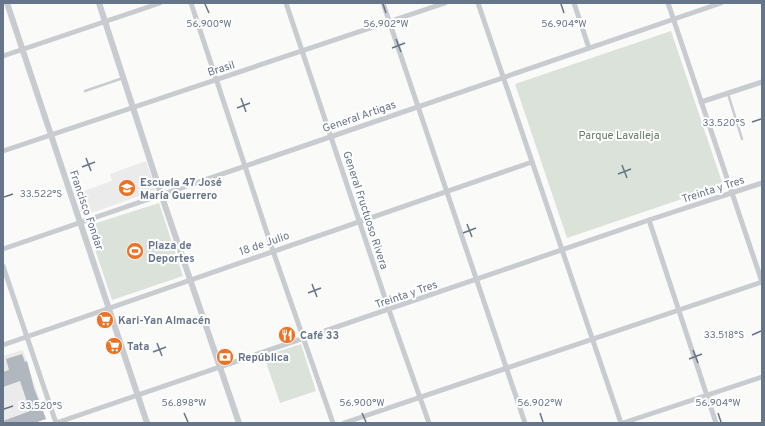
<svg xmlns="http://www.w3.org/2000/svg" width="765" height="426" font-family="Overpass,sans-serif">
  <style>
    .built { fill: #ebebeb }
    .green { fill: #dbe2d9 }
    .building { fill: #b0b7bf }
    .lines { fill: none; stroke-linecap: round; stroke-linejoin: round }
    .service { stroke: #c8cbcf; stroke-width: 2.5 }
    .minor { stroke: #c8cbcf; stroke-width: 5 }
    .tertiary { stroke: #c8cbcf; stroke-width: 6 }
    .ticks { fill: none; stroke: #67758a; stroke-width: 1.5 }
    .labels { text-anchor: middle; stroke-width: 4; stroke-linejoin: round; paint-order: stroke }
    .street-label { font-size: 11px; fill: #67758a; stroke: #fff }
    .park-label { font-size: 11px; fill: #647b63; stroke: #fff }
    .poi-label { font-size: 11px; font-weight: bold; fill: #67758a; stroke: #fff; text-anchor: start }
    .ticks-label { font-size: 10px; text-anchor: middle; fill: #67758a; stroke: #fff; stroke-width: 4; stroke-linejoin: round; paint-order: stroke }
  </style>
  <rect width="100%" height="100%" fill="#fafaf8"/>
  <!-- built -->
  <g class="built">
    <polygon points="146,161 156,190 83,216 75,194 112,181 110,174"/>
    <polygon points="23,350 46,419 34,423 3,423 3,356"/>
  </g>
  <!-- green -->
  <g class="green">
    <polygon points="671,31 723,185 567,238 515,84"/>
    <polygon points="159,203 183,276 112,300 87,226"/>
    <polygon points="301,344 316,391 280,403 264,356"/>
  </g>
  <!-- building -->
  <polygon class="building" points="22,354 25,362 27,361 34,388 46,419 34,423 3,423 3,421 30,411 20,381 3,387 3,372 9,370 6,359"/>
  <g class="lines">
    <!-- service -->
    <g class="service">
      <polyline points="85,91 123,78"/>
      <polyline points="728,94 742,139"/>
    </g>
    <!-- minor -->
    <g class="minor">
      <polyline points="191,3 273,251 333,423"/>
      <polyline points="286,3 389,310 429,423"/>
      <polyline points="383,3 525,423"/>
      <polyline points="478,3 621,423"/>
      <polyline points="574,3 589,48"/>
      <polyline points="668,3 762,282"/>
      <polyline points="3,56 160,3"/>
      <polyline points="701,102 762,82"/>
      <polyline points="3,151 445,3"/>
      <polyline points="649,220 716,423"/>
      <polyline points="3,249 721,3"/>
      <polyline points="3,266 56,423"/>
      <polyline points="3,345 532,162"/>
      <polyline points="56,423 649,220 762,183"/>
      <polyline points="344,423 762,282"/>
      <polyline points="623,423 762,377"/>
    </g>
    <!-- tertiary -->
    <g class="tertiary">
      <polyline points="7,3 147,423"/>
      <polyline points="99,3 161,194 239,423"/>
    </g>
  </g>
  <!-- ticks -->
  <path class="ticks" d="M205 4 209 13M383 4 386 13M561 4 564 13M396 39 401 52M392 48 405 43M241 98 246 112M237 108 250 103M752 122 761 119M86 158 91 171M622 165 627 178M82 167 95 162M618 174 631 169M4 197 13 194M467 224 472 237M463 233 476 228M312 284 317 297M308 293 321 288M752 335 761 331M157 343 162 356M693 350 698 363M153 352 166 347M689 359 702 354M4 409 13 406M184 413 188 422M362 413 366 422M540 413 543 422M718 413 721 422"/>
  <!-- icons -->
  <defs>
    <symbol id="school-disc" viewBox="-11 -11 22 22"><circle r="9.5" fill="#ec7326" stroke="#fff"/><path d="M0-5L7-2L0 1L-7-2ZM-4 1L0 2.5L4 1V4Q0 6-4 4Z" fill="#fff"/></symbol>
    <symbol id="stadium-disc" viewBox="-11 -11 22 22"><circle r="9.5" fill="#ec7326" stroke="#fff"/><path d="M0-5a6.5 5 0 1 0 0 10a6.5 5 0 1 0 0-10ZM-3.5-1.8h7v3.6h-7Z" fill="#fff"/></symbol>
    <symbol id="supermarket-disc" viewBox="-11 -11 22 22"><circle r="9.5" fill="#ec7326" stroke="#fff"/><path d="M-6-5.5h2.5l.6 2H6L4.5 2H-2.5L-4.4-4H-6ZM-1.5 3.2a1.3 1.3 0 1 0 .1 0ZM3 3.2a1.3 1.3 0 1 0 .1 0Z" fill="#fff"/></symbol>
    <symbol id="restaurant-disc" viewBox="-11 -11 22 22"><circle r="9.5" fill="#ec7326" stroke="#fff"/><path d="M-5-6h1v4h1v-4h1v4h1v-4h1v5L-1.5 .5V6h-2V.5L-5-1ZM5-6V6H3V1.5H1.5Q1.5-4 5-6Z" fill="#fff"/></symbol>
    <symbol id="bank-disc" viewBox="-11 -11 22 22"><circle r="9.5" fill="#ec7326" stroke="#fff"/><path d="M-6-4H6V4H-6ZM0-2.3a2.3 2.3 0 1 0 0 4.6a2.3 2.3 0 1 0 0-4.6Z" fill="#fff"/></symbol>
  </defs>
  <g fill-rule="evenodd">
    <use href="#school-disc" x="117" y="178" width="20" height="20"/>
    <use href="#stadium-disc" x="125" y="241" width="20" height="20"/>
    <use href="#supermarket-disc" x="95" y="310" width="20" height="20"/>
    <use href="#restaurant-disc" x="277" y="325" width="20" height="20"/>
    <use href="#supermarket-disc" x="104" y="336" width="20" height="20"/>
    <use href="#bank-disc" x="215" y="347" width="20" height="20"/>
  </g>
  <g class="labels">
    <!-- street labels -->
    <g class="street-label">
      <text transform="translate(221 68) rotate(-18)" y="4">Brasil</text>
      <text transform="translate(359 116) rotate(-19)" y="4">General Artigas</text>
      <text transform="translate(713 189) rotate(-18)" y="4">Treinta y Tres</text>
      <text transform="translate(87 210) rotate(71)" y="4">Francisco Fondar</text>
      <text transform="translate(366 210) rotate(72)" y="4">General Fructuoso Rivera</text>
      <text transform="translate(264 243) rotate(-19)" y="4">18 de Julio</text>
      <text transform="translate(406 294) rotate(-19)" y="4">Treinta y Tres</text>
    </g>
    <!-- park labels -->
    <g class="park-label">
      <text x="619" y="139">Parque Lavalleja</text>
    </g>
    <!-- poi labels -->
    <g class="poi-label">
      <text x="140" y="186">Escuela 47 José<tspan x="140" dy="13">María Guerrero</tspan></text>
      <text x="148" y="249">Plaza de<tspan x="148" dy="13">Deportes</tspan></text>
      <text x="118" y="324">Kari-Yan Almacén</text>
      <text x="300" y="339">Café 33</text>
      <text x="127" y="350">Tata</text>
      <text x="238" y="361">República</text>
    </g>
  </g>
  <g class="ticks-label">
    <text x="209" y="27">56.900°W</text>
    <text x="386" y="27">56.902°W</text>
    <text x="564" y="27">56.904°W</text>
    <text x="724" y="126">33.520°S</text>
    <text x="41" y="197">33.522°S</text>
    <text x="724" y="338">33.518°S</text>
    <text x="184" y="406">56.898°W</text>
    <text x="362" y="406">56.900°W</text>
    <text x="540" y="406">56.902°W</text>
    <text x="718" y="406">56.904°W</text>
    <text x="41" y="409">33.520°S</text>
  </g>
  <!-- border -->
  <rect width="765" height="426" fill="none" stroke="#67758a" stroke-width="8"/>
</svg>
